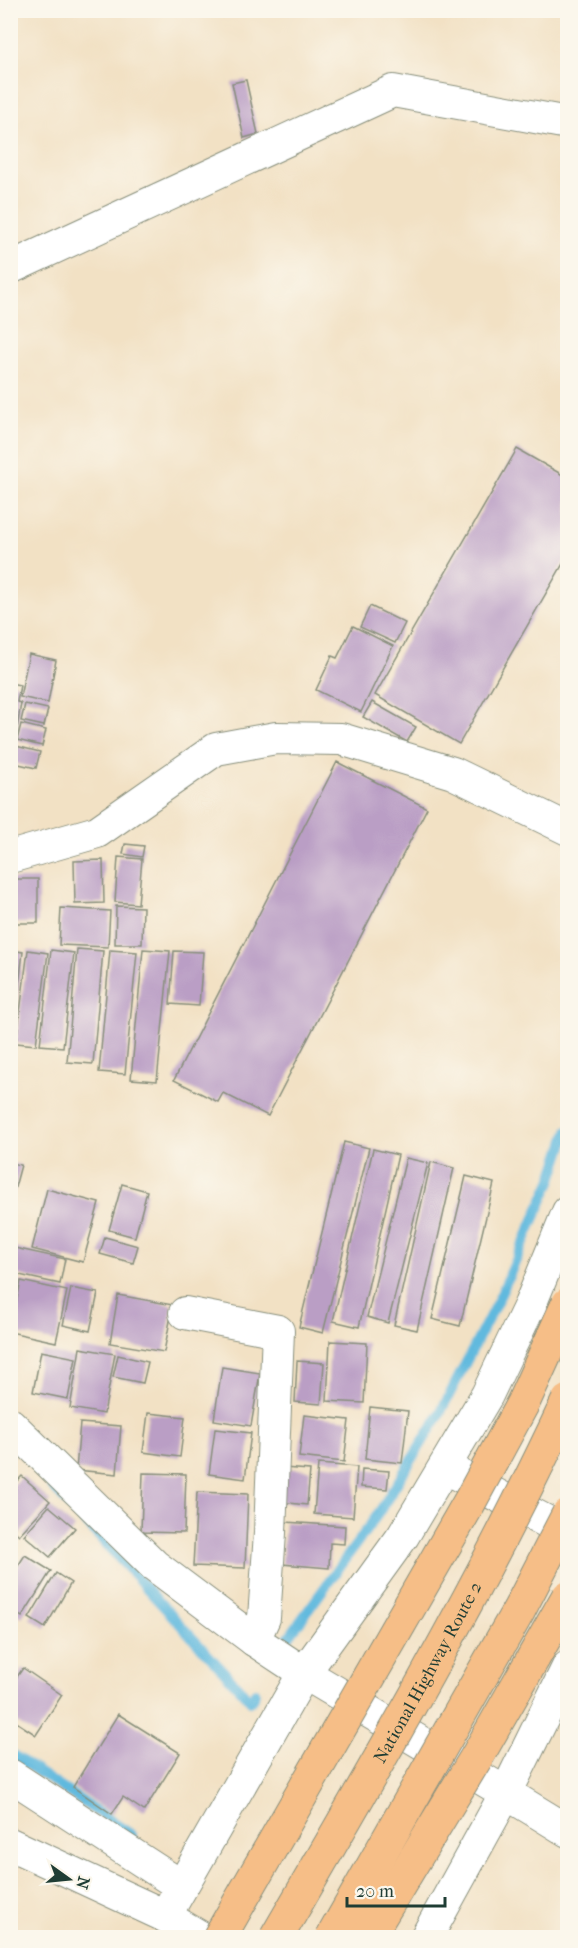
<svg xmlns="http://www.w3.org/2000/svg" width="578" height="1948" font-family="'IM FELL French Canon',serif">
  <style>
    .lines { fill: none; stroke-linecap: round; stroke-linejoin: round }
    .stream { stroke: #61b9de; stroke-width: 10 }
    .building { fill: #ba9ec5 }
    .minor-casing { stroke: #888f7c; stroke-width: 34 }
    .minor { stroke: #fff; stroke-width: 32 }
    .highway-bridge-casing { stroke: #888f7c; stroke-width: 35; stroke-linecap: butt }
    .highway-bridge { stroke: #f6be87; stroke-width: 33 }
    .labels { text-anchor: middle; stroke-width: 4.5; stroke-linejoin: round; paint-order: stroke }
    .street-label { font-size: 18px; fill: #1f3d34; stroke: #fbf7ec }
  </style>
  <rect width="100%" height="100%" fill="#fbf7ec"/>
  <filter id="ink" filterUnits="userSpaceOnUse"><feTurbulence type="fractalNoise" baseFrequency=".0167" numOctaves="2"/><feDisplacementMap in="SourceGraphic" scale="12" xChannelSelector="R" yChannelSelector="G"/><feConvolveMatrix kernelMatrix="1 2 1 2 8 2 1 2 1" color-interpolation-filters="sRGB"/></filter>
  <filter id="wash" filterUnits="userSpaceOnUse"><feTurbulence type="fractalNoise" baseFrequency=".008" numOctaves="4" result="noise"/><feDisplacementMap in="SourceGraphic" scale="24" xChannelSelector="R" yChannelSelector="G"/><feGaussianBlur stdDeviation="1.35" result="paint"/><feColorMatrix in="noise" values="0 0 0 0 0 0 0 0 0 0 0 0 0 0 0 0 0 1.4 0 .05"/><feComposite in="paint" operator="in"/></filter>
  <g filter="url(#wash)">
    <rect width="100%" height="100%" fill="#f2e1c4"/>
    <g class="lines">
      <!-- stream -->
      <g class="stream">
        <polyline points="52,1486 251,1701 255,1693"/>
        <polyline points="288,1638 378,1514 438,1417 501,1294 552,1179 568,1131"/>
        <polyline points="10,1753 132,1835"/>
      </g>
    </g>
    <g id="blocks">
      <!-- building -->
      <g class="building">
        <polygon points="246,80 258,134 244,138 232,83"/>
        <polygon points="517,449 568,478 568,555 459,744 375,695"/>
        <polygon points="370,606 405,623 395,643 360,627"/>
        <polygon points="353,626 393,646 361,712 316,690 332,656 337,658"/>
        <polygon points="29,654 56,660 48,703 20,697"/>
        <polygon points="10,683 20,685 17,702 21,703 15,741 10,740"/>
        <polygon points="372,702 416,727 407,742 363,717"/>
        <polygon points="25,704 48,709 44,726 21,721"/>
        <polygon points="21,724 46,730 42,746 17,740"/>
        <polygon points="12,745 40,752 36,768 10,762"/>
        <polygon points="337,762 427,808 268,1116 223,1093 218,1102 174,1080"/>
        <polygon points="125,844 144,846 142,857 123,854"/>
        <polygon points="118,857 142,859 138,904 115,902"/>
        <polygon points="103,860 104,903 75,904 74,861"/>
        <rect x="10" y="879" width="28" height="44"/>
        <polygon points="116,906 143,907 142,944 115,944"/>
        <polygon points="61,908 110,911 108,947 59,945"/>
        <polygon points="77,949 103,951 93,1064 67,1062"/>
        <polygon points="143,949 170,951 157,1081 131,1079"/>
        <polygon points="10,950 23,952 14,1025 10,1024"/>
        <polygon points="28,950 48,953 36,1045 16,1043"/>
        <polygon points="51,950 74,953 63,1047 40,1045"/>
        <polygon points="110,950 137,952 125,1074 99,1072"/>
        <polygon points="174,951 203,952 199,1006 170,1004"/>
        <polygon points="344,1142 369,1148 323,1333 299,1327"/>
        <polygon points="373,1149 398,1155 359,1327 333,1321"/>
        <polygon points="406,1158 428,1163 388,1323 367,1317"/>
        <polygon points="431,1162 454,1168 417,1330 394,1325"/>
        <polygon points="10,1163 21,1165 11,1202 10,1202"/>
        <polygon points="466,1176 494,1183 460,1326 432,1319"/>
        <polygon points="122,1184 147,1191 135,1237 109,1230"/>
        <polygon points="47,1189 99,1203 83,1262 32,1249"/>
        <polygon points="105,1237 138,1246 133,1263 100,1254"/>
        <polygon points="10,1247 65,1259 60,1284 10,1273"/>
        <polygon points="21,1281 67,1291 56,1342 10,1332"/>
        <polygon points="71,1288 98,1293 90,1331 63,1325"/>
        <polygon points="118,1295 173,1305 164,1352 110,1343"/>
        <polygon points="330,1341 367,1343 364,1403 327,1401"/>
        <polygon points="80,1348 115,1354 104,1414 70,1408"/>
        <polygon points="41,1351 76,1358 68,1399 33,1392"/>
        <polygon points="118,1355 148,1362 143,1383 113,1377"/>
        <polygon points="297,1361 324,1363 321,1404 295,1402"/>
        <polygon points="222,1367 260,1373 251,1426 214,1420"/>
        <polygon points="370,1407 408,1411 402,1463 365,1459"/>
        <polygon points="148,1413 185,1417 180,1457 143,1452"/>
        <polygon points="304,1415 349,1420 344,1462 299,1457"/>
        <polygon points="80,1423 121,1426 117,1474 76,1470"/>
        <polygon points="215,1429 251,1433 245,1479 209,1474"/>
        <polygon points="318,1464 357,1467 353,1517 314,1514"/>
        <polygon points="283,1468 310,1470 307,1505 280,1502"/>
        <polygon points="362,1469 389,1471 387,1489 361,1487"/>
        <polygon points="143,1473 186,1474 184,1533 141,1532"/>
        <polygon points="22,1476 50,1501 19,1535 10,1527 10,1488"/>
        <polygon points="197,1492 248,1494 245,1568 193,1566"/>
        <polygon points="49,1506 75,1528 50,1557 24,1535"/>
        <polygon points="285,1522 345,1526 344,1544 330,1543 329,1568 282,1564"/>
        <polygon points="25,1555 51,1571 22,1617 10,1609 10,1578"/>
        <polygon points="56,1573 71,1583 45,1628 29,1618"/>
        <polygon points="23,1668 62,1695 36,1735 10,1718 10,1687"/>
        <polygon points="118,1714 180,1753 144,1811 123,1797 112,1814 73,1787"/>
        <polygon points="566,1783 568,1783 568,1804 565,1804"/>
      </g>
    </g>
  </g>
  <g filter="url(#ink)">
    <use href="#blocks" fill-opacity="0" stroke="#888f7c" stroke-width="1.5"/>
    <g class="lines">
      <defs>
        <g id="minor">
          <polyline points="10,268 393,91 568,123"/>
          <polyline points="10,857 97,832 216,749 276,738 341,739 453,773 568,829"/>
          <polyline points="185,1313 278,1331 270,1533 264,1618 254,1640"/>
          <polyline points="10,1424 154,1565 254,1640 304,1673 506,1793 568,1831"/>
          <polyline points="457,1474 568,1533"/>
          <polyline points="10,1775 181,1886"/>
          <polyline points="10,1844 165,1916 202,1938"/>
          <polyline points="165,1916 304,1673 403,1536 487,1395 530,1305 568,1212"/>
          <polyline points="426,1938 506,1793 568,1667"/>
        </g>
      </defs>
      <!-- minor casing -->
      <use href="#minor" class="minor-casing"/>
      <!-- minor -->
      <use href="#minor" class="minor"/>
      <defs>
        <g id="highway-bridge">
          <polyline points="219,1938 469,1503 523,1403 568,1304"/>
          <path id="s1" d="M276 1938C379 1762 482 1585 568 1401"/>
          <polyline points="332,1938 519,1610 568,1515"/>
          <polyline points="367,1938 479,1753 568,1597"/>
        </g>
      </defs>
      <!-- highway-bridge casing -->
      <use href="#highway-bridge" class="highway-bridge-casing"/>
      <!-- highway-bridge -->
      <use href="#highway-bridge" class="highway-bridge"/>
    </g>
  </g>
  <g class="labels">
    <!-- street labels -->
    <g class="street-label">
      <text dy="6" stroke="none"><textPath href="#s1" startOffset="306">National Highway Route 2</textPath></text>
    </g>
  </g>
  <!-- margin -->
  <rect width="578" height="1948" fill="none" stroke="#fbf7ec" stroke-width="36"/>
  <!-- north arrow -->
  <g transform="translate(69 1879) rotate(105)" stroke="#fbf7ec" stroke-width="4.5" paint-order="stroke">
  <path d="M0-4.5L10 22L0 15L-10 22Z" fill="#1f3d34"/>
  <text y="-9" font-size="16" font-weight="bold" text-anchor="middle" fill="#1f3d34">N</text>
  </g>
  <!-- scale -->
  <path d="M347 1897v9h98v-9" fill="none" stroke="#1f3d34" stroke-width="3"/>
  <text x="356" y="1897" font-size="18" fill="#1f3d34" stroke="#fbf7ec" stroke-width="4.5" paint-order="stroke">20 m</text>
</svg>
